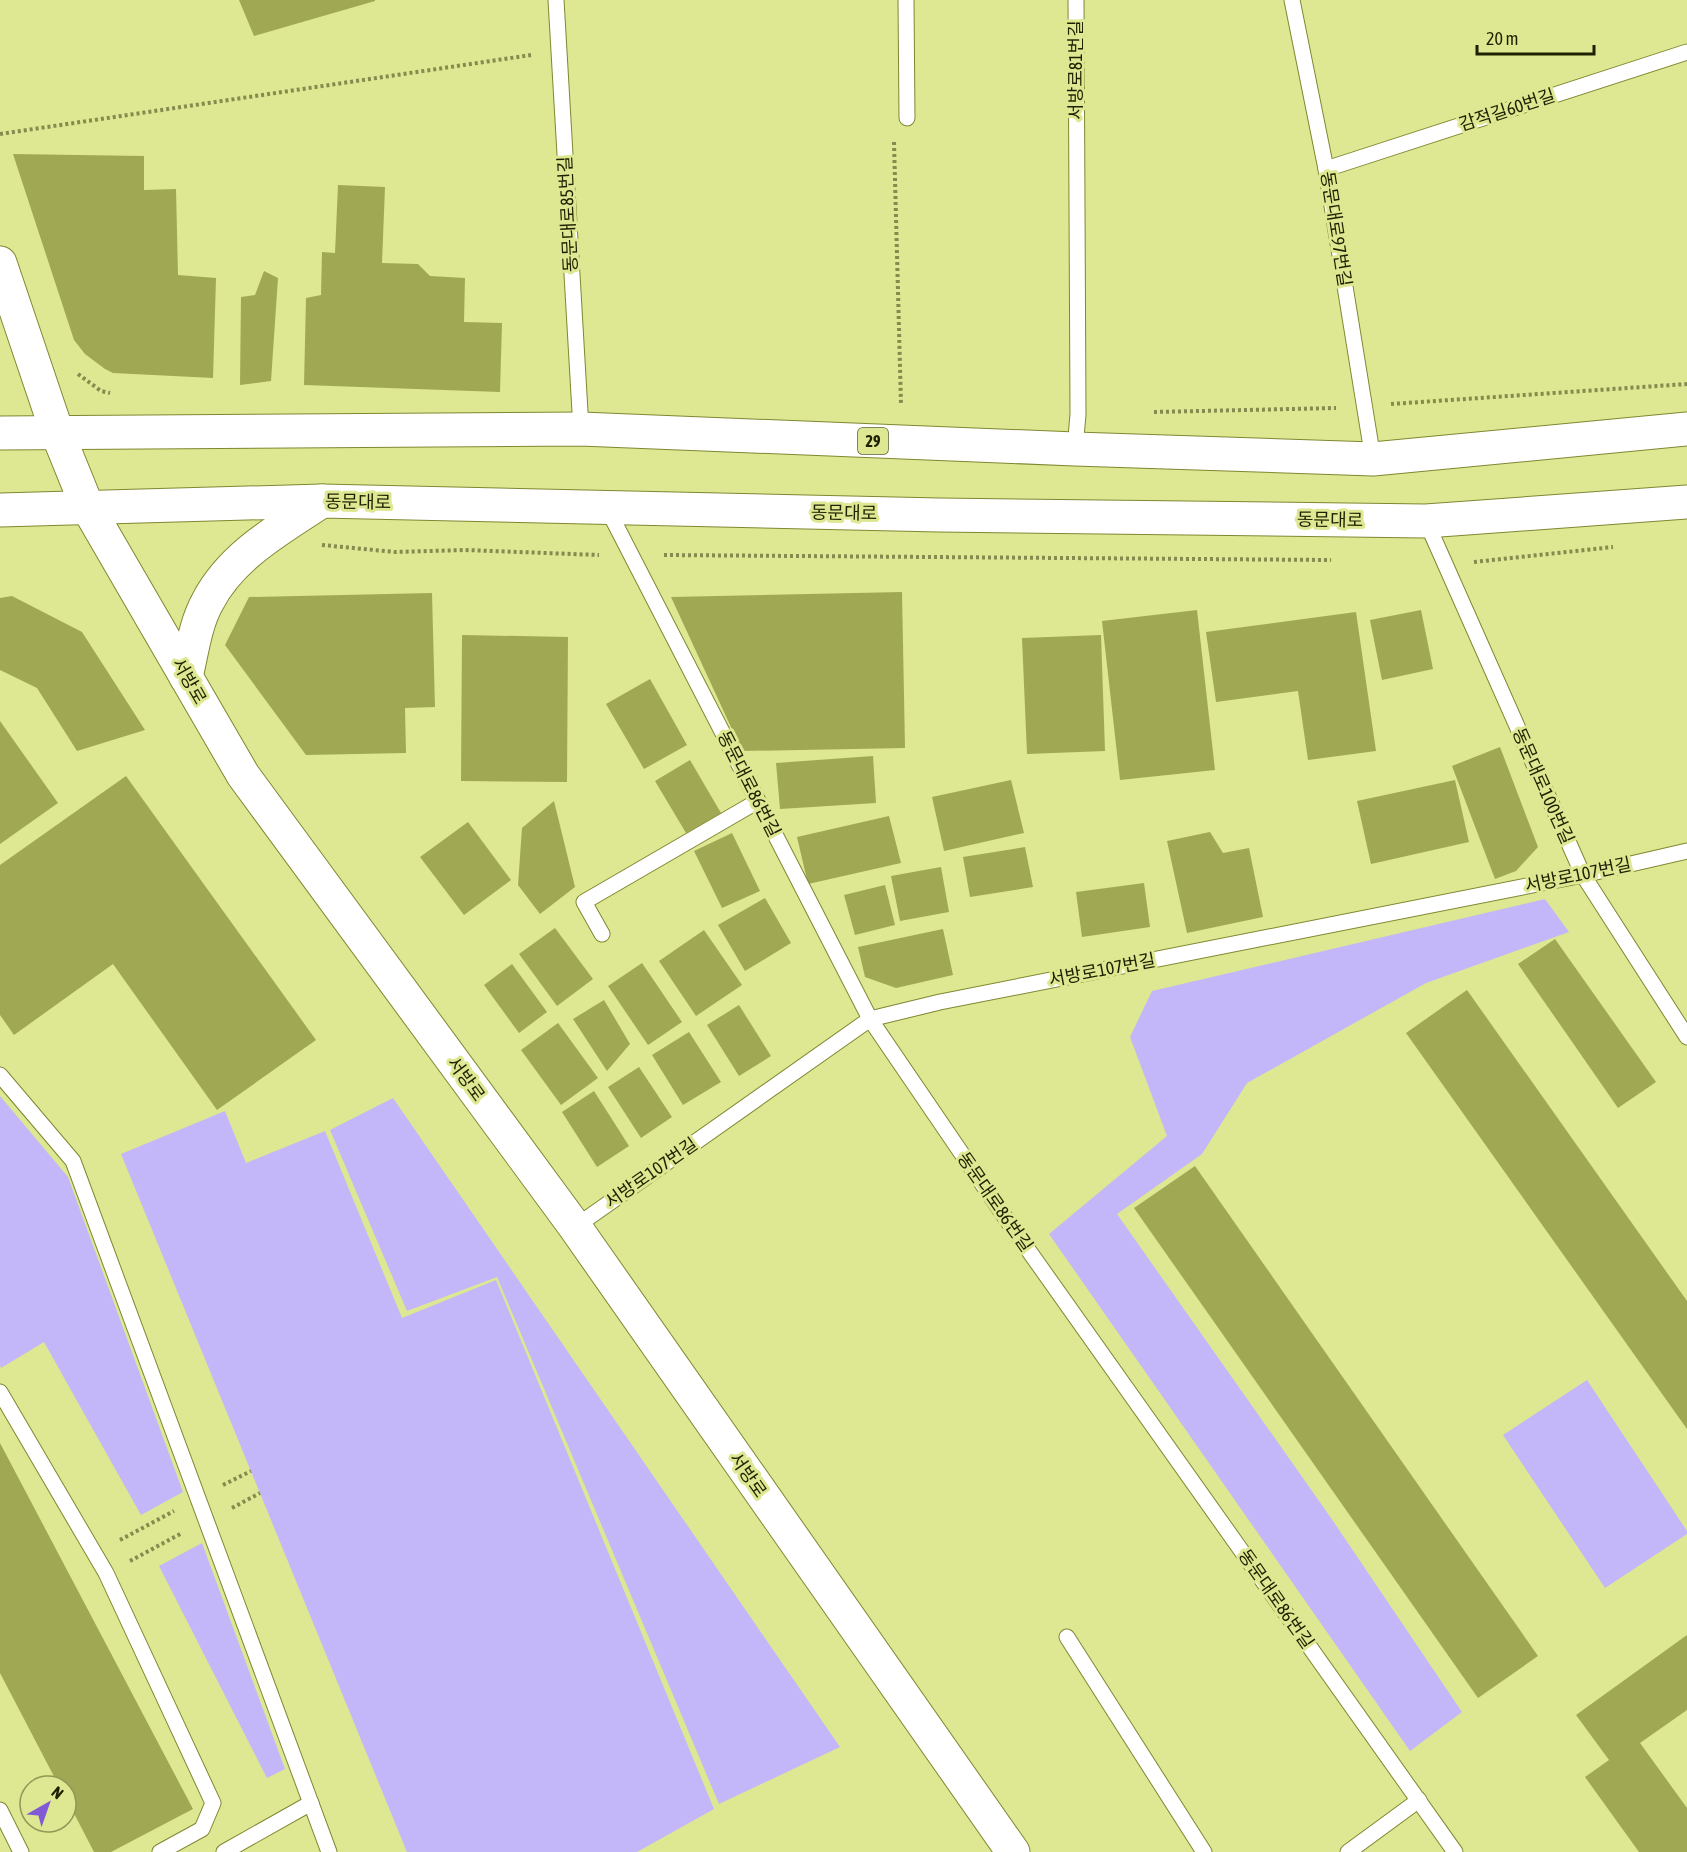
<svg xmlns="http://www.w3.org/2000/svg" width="1687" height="1852" font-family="'Asap Condensed','Noto Sans KR',sans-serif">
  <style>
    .green { fill: #c4b7f9 }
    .building { fill: #a0a854 }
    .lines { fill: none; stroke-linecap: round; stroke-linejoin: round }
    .lane-casing { stroke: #808731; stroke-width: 17 }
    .secondary-casing { stroke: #808731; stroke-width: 35 }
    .primary-casing { stroke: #808731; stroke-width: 35 }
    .path { stroke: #858b4e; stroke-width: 4; stroke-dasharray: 3 3; stroke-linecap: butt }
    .lane { stroke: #fff; stroke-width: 15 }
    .secondary { stroke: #fff; stroke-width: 33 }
    .primary { stroke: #fff; stroke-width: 33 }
    .labels { text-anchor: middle; stroke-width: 6; stroke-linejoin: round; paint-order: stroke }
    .shield { fill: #dee791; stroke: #585c2c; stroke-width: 1.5 }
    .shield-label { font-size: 16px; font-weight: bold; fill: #1e2000 }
    .street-label { font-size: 18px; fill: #1e2000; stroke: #dee791 }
  </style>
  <rect width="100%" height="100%" fill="#dee791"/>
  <!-- green -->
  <g class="green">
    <polygon points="1545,899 1569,932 1426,983 1247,1083 1202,1154 1117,1214 1331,1518 1462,1712 1410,1751 1049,1234 1167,1136 1130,1037 1152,991"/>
    <polygon points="0,1096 68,1177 183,1492 141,1515 44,1342 1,1368 0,1365"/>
    <polygon points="393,1098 840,1747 719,1804 497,1277 407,1311 330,1130"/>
    <polygon points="225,1111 246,1163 325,1131 402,1318 496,1280 714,1809 637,1852 407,1852 121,1154"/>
    <polygon points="1587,1380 1687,1531 1687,1534 1605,1588 1503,1435"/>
    <polygon points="202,1543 285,1769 267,1778 159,1566"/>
  </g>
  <!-- building -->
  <g class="building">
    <polygon points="239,0 375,0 375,1 254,36"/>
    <polygon points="13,154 144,156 144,190 176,189 178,275 216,278 213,378 113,373 105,369 85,354 74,340"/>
    <polygon points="338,185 385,187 382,263 418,264 430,276 465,278 464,322 502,323 500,392 304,385 306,298 321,295 322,252 335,253"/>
    <polygon points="264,271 278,278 271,381 240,385 241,297 255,295"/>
    <polygon points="902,592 905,748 742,751 671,597"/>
    <polygon points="432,593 435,707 405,708 406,753 306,755 225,645 249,597"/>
    <polygon points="12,596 82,632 145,730 77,751 37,688 0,670 0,598"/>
    <polygon points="1197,610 1215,770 1120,780 1102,621"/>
    <polygon points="1421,610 1433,669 1382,680 1370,620"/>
    <polygon points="1356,612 1376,751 1308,760 1298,691 1216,702 1206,632"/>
    <polygon points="462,635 568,637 567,782 461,781"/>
    <polygon points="1101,635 1105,751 1027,754 1022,638"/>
    <polygon points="650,679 687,745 644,769 606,704"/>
    <polygon points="0,721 58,803 0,844"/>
    <polygon points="1500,747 1538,847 1516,871 1495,879 1452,766"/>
    <polygon points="873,756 876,803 780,809 776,763"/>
    <polygon points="690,760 721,813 686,833 655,781"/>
    <polygon points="126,776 316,1040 217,1110 113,964 14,1035 0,1015 0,865"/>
    <polygon points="1011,780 1024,833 944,851 932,797"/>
    <polygon points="1455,780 1469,842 1371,864 1357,801"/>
    <polygon points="554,801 575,887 540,914 518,885 522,828"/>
    <polygon points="889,816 901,863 808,884 797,837"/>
    <polygon points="468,822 511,880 464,915 420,857"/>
    <polygon points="1210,832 1223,853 1249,848 1263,917 1187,933 1167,841"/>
    <polygon points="732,833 760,891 722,908 694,851"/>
    <polygon points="1025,847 1033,887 970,897 963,857"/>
    <polygon points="941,867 949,912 900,921 891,876"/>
    <polygon points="1144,883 1150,927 1082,937 1076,892"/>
    <polygon points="885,885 895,925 855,935 844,895"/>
    <polygon points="765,898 791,943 745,971 718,925"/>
    <polygon points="555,928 593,979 557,1006 519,954"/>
    <polygon points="943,929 953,975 896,988 865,977 858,947"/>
    <polygon points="704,930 742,985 696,1016 659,961"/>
    <polygon points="1555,939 1656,1082 1618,1108 1518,964"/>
    <polygon points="642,963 682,1022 648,1045 608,986"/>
    <polygon points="512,964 547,1012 519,1033 484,985"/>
    <polygon points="1467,990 1687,1301 1687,1429 1406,1033"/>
    <polygon points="604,1000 630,1044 607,1071 573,1019"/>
    <polygon points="739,1005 771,1056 739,1076 707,1025"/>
    <polygon points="558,1023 598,1078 561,1105 521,1050"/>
    <polygon points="689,1032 721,1082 683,1105 652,1055"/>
    <polygon points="639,1067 672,1117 641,1138 608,1087"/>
    <polygon points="594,1091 629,1146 597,1167 562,1112"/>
    <polygon points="1195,1166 1538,1656 1478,1698 1134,1208"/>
    <polygon points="0,1443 193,1809 111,1852 94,1852 66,1798 66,1786 59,1786 0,1673"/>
    <polygon points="1687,1635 1687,1710 1640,1743 1687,1808 1687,1852 1639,1852 1585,1777 1609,1760 1576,1715"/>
  </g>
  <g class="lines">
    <defs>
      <g id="lane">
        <polyline points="556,0 581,429"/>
        <polyline points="906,0 907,118"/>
        <polyline points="1292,0 1326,169 1373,459"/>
        <polyline points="1326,169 1687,52"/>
        <polyline points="1075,449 1078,414 1076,0"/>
        <polyline points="607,508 870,1019 1007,1220 1455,1852"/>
        <polyline points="1426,521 1583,875 1687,1037"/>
        <polyline points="602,934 584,902 758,801"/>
        <polyline points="0,1075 73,1161 329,1852"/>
        <polyline points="575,1227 870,1019 940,1002 1583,875 1687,851"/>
        <polyline points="0,1392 106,1573 213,1803 202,1829 160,1852"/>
        <polyline points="1067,1637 1204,1852"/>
        <polyline points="0,1810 21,1852"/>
        <polyline points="224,1852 311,1803"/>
        <polyline points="1348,1852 1419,1800"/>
      </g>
      <polyline id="secondary" points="0,263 57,432 87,506 243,775 575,1227 1013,1852"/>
      <g id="primary">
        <polyline points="0,433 581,429 1075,449 1373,459 1687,429"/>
        <polyline points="0,510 322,501 939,515 1426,521 1687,502"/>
        <path d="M186 677C192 652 195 624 208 601 232 555 280 529 322 501"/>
      </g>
    </defs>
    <!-- lane casing -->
    <use href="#lane" class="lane-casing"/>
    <!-- secondary casing -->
    <use href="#secondary" class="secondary-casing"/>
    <!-- primary casing -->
    <use href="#primary" class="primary-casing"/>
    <!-- path -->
    <g class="path">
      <polyline points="0,134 531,55"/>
      <polyline points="894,142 901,404"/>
      <polyline points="78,374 101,391 110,393"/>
      <polyline points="1391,404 1687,384"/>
      <polyline points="1154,412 1336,408"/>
      <polyline points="322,545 395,552 465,550 599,555"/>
      <polyline points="664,555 1331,560"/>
      <polyline points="1474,562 1613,547"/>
      <polyline points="223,1485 251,1471"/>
      <polyline points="232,1508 260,1493"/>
      <polyline points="120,1540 174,1511"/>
      <polyline points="130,1561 182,1533"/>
    </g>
    <!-- lane -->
    <use href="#lane" class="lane"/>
    <!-- secondary -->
    <use href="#secondary" class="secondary"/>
    <!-- primary -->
    <use href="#primary" class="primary"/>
  </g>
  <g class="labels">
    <!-- shield labels -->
    <rect class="shield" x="858" y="428" width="30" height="26" rx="4.5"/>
    <g class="shield-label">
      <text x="873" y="447">29</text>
    </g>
    <!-- street labels -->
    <g class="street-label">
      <text transform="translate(1076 70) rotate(-90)" y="6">서방로81번길</text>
      <text transform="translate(1507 110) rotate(-18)" y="6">감적길60번길</text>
      <text transform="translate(568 214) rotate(-93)" y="6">동문대로85번길</text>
      <text transform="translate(1336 229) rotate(81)" y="6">동문대로97번길</text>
      <text transform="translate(358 502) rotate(1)" y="6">동문대로</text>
      <text transform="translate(844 513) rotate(1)" y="6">동문대로</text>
      <text transform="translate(1330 520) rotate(1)" y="6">동문대로</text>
      <text transform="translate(189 681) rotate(60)" y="6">서방로</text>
      <text transform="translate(749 784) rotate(63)" y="6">동문대로86번길</text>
      <text transform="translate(1543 786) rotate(66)" y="6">동문대로100번길</text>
      <text transform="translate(1578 875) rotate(-12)" y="6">서방로107번길</text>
      <text transform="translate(1102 970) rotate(-11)" y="6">서방로107번길</text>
      <text transform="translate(466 1079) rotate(54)" y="6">서방로</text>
      <text transform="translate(651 1173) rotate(-35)" y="6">서방로107번길</text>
      <text transform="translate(995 1202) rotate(55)" y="6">동문대로86번길</text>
      <text transform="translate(748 1475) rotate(55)" y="6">서방로</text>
      <text transform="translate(1276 1599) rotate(55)" y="6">동문대로86번길</text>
    </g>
  </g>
  <!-- north arrow -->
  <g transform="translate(48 1804) rotate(40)"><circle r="28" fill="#dee791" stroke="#919757" stroke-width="1.5"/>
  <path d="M0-4.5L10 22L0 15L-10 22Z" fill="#805bd5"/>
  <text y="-9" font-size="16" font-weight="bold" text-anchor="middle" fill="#1e2000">N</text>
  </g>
  <!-- scale -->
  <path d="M1477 45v9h117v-9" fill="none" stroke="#1e2000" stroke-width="3"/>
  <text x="1486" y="45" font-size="18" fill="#1e2000" stroke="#dee791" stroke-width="4.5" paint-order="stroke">20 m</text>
</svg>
